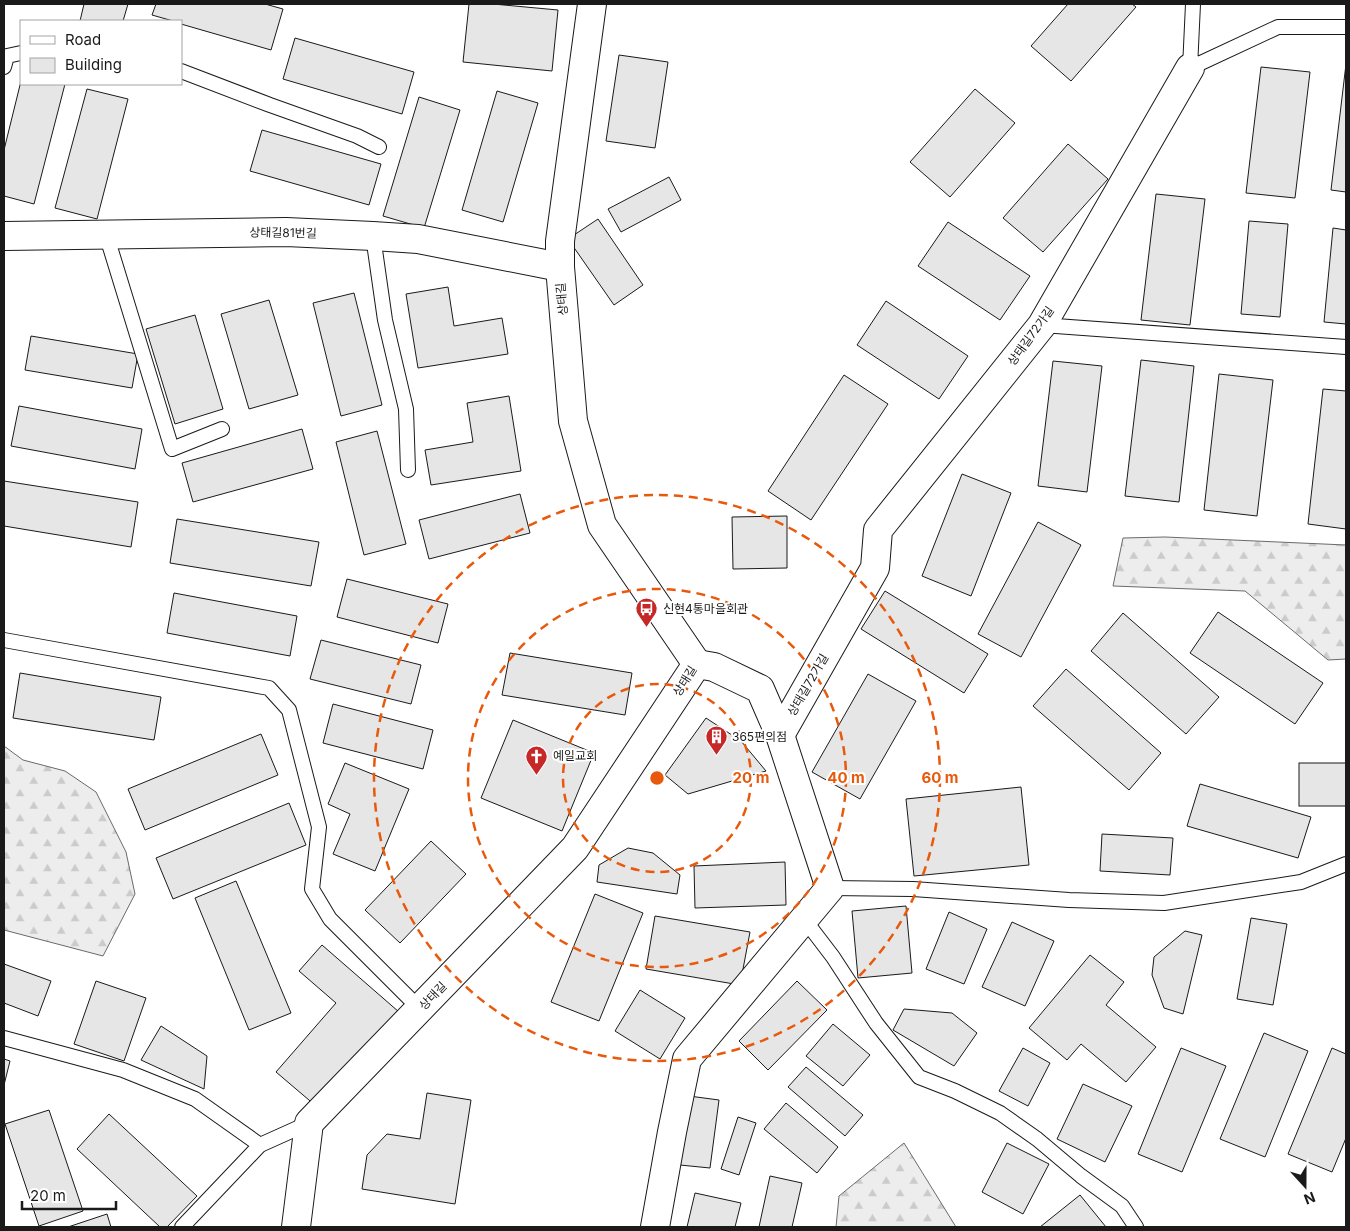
<svg xmlns="http://www.w3.org/2000/svg" width="1350" height="1231" font-family="Inter,'Noto Sans KR',sans-serif">
  <style>
    .forest { fill: url(#forest-firs); stroke: #6a6a6a }
    .building { fill: #e6e6e6; stroke: #1a1a1a }
    .lines { fill: none; stroke-linecap: round; stroke-linejoin: round }
    .lane-casing { stroke: #1a1a1a; stroke-width: 16 }
    .street-casing { stroke: #1a1a1a; stroke-width: 30 }
    .lane { stroke: #fff; stroke-width: 14 }
    .street { stroke: #fff; stroke-width: 28 }
    .ring { fill: none; stroke: #e8590c; stroke-width: 2.5; stroke-dasharray: 9 6 }
    .labels { text-anchor: middle; stroke-width: 4; stroke-linejoin: round; paint-order: stroke }
    .street-label { font-size: 12px; fill: #1a1a1a; stroke: #fff }
    .poi-label { font-size: 12px; fill: #1a1a1a; stroke: #fff; text-anchor: start }
    .centre { fill: #e8590c; stroke: #fff; stroke-width: 2.5 }
    .ring-label { font-size: 15px; text-anchor: middle; font-weight: bold; fill: #e8590c; stroke: #fff; stroke-width: 4; stroke-linejoin: round; paint-order: stroke }
  </style>
  <defs>
    <pattern id="forest-firs" width="22" height="20" patternUnits="userSpaceOnUse" patternTransform="scale(1.25)"><rect width="22" height="20" fill="#ededed"/><path d="M5 1l3.5 6h-7zM16 11l3.5 6h-7z" fill="#cbcbcb"/></pattern>
  </defs>
  <rect width="100%" height="100%" fill="#fff"/>
  <!-- forest -->
  <g class="forest">
    <polygon points="1165,537 1346,545 1346,659 1328,660 1245,591 1113,586 1123,538"/>
    <polygon points="4,746 23,760 65,771 96,792 126,852 135,894 103,956 4,930"/>
    <polygon points="904,1143 956,1227 836,1227 839,1196"/>
  </g>
  <!-- building -->
  <g class="building">
    <polygon points="84,4 128,4 123,21 80,21"/>
    <polygon points="156,4 265,4 283,9 271,50 181,24 181,21 173,21 152,15"/>
    <polygon points="469,4 493,4 558,10 552,71 463,62"/>
    <polygon points="1068,4 1132,4 1136,7 1071,81 1031,46"/>
    <polygon points="295,38 414,72 402,114 283,79"/>
    <polygon points="619,55 668,62 655,148 606,141"/>
    <polygon points="1346,64 1346,192 1331,190"/>
    <polygon points="1261,67 1310,72 1295,198 1246,193"/>
    <polygon points="21,81 21,84 65,84 34,204 4,196 4,150"/>
    <polygon points="87,89 128,99 97,219 55,208"/>
    <polygon points="975,89 1015,123 950,197 910,162"/>
    <polygon points="497,91 538,103 503,222 462,210"/>
    <polygon points="419,97 460,110 424,228 383,216"/>
    <polygon points="262,130 381,164 369,205 250,171"/>
    <polygon points="1068,144 1108,179 1043,252 1003,218"/>
    <polygon points="669,177 681,200 621,232 608,209"/>
    <polygon points="1156,194 1205,199 1190,325 1141,320"/>
    <polygon points="598,219 643,285 614,305 568,239"/>
    <polygon points="1249,221 1288,224 1280,317 1241,314"/>
    <polygon points="948,222 1030,276 1000,320 918,266"/>
    <polygon points="1333,228 1346,230 1346,324 1324,322"/>
    <polygon points="448,287 454,326 502,318 508,354 418,368 406,294"/>
    <polygon points="354,293 382,405 341,416 313,303"/>
    <polygon points="269,300 298,395 249,409 221,314"/>
    <polygon points="886,301 968,356 939,399 857,345"/>
    <polygon points="195,315 223,409 175,424 146,329"/>
    <polygon points="31,336 138,354 132,388 25,370"/>
    <polygon points="1141,360 1194,366 1179,502 1125,496"/>
    <polygon points="1053,361 1102,366 1087,492 1038,486"/>
    <polygon points="1219,374 1273,380 1257,516 1204,510"/>
    <polygon points="844,375 888,404 811,520 768,491"/>
    <polygon points="1323,389 1346,391 1346,529 1308,524"/>
    <polygon points="509,396 521,471 431,485 425,450 473,442 467,403"/>
    <polygon points="19,406 142,429 135,469 11,446"/>
    <polygon points="302,429 313,469 193,502 182,463"/>
    <polygon points="377,431 406,544 364,555 336,442"/>
    <polygon points="962,474 1011,493 971,596 922,576"/>
    <polygon points="4,481 138,502 131,547 4,526"/>
    <polygon points="520,494 530,533 429,559 419,520"/>
    <polygon points="787,516 787,568 733,569 732,517"/>
    <polygon points="177,519 319,542 311,586 170,563"/>
    <polygon points="1038,522 1081,545 1021,657 978,634"/>
    <polygon points="347,579 448,604 438,643 337,617"/>
    <polygon points="885,591 988,654 964,693 861,629"/>
    <polygon points="174,593 297,616 290,656 167,633"/>
    <polygon points="1218,612 1323,683 1295,724 1190,653"/>
    <polygon points="1123,613 1219,697 1186,734 1091,651"/>
    <polygon points="321,640 421,665 411,704 310,679"/>
    <polygon points="510,653 632,673 625,715 502,695"/>
    <polygon points="1066,669 1161,753 1129,790 1033,706"/>
    <polygon points="20,673 161,697 154,740 13,718"/>
    <polygon points="868,674 916,701 860,799 812,772"/>
    <polygon points="333,704 433,730 423,769 323,743"/>
    <polygon points="706,718 741,741 766,771 688,794 665,775"/>
    <polygon points="513,720 594,753 562,831 481,798"/>
    <polygon points="261,734 278,775 145,830 128,789"/>
    <polygon points="345,763 409,789 375,871 333,854 350,814 328,804"/>
    <rect x="1299" y="763" width="47" height="43"/>
    <polygon points="1200,784 1311,817 1298,858 1187,826"/>
    <polygon points="1021,787 1029,865 914,876 906,799"/>
    <polygon points="289,803 306,845 173,899 156,858"/>
    <polygon points="1102,834 1173,838 1170,875 1100,871"/>
    <polygon points="431,841 466,874 400,943 365,910"/>
    <polygon points="628,848 653,853 680,875 677,894 597,882 599,865"/>
    <polygon points="785,862 786,905 695,908 694,866"/>
    <polygon points="236,881 291,1013 249,1030 195,898"/>
    <polygon points="595,894 643,913 599,1021 551,1002"/>
    <polygon points="906,906 912,973 858,978 852,911"/>
    <polygon points="949,912 987,929 964,984 926,969"/>
    <polygon points="655,916 750,932 740,985 646,969"/>
    <polygon points="1251,918 1287,924 1273,1005 1237,999"/>
    <polygon points="1012,922 1054,941 1025,1006 982,987"/>
    <polygon points="1185,931 1202,935 1183,1014 1164,1008 1152,975 1154,957"/>
    <polygon points="322,945 399,1012 316,1106 276,1072 336,1003 299,971"/>
    <polygon points="1090,955 1124,982 1106,1005 1156,1047 1126,1082 1081,1044 1067,1060 1029,1028"/>
    <polygon points="4,964 51,981 38,1016 4,1003"/>
    <polygon points="96,981 146,998 124,1061 74,1044"/>
    <polygon points="797,981 827,1010 768,1070 739,1041"/>
    <polygon points="640,990 685,1018 660,1059 615,1031"/>
    <polygon points="904,1009 952,1013 977,1033 954,1066 893,1030"/>
    <polygon points="833,1024 870,1055 843,1086 806,1056"/>
    <polygon points="161,1026 207,1056 204,1089 141,1060"/>
    <polygon points="1264,1033 1308,1051 1265,1157 1220,1139"/>
    <polygon points="1023,1048 1050,1063 1028,1106 999,1091"/>
    <polygon points="1181,1048 1226,1066 1182,1172 1138,1154"/>
    <polygon points="1332,1048 1346,1054 1346,1138 1332,1172 1288,1154"/>
    <polygon points="4,1059 10,1061 4,1085"/>
    <polygon points="806,1067 863,1115 845,1136 788,1087"/>
    <polygon points="1083,1084 1132,1106 1105,1162 1057,1139"/>
    <polygon points="427,1093 471,1100 455,1204 362,1189 367,1155 387,1134 420,1139"/>
    <polygon points="689,1096 719,1100 710,1168 680,1165"/>
    <polygon points="786,1103 838,1147 817,1173 764,1129"/>
    <polygon points="49,1110 83,1211 39,1226 5,1124"/>
    <polygon points="109,1114 197,1196 167,1227 160,1227 77,1149"/>
    <polygon points="738,1117 756,1123 739,1175 721,1169"/>
    <polygon points="1007,1143 1049,1164 1023,1214 982,1192"/>
    <polygon points="770,1176 802,1183 792,1227 759,1227"/>
    <polygon points="695,1193 741,1203 735,1227 687,1227"/>
    <polygon points="1080,1195 1106,1227 1040,1227"/>
    <polygon points="107,1214 111,1227 68,1227"/>
  </g>
  <g class="lines">
    <defs>
      <g id="lane">
        <polyline points="1193,4 1190,68 1278,27 1346,27"/>
        <polyline points="4,67 7,56 21,53"/>
        <polyline points="181,71 270,105 357,136 379,147"/>
        <polyline points="106,234 172,449 222,429"/>
        <polyline points="373,236 385,320 406,409 408,470"/>
        <polyline points="1042,325 1346,347"/>
        <polyline points="4,640 269,688 289,710 319,827 312,889 330,919 420,1009"/>
        <polyline points="830,888 913,889 1069,900 1164,903 1301,882 1346,864"/>
        <polyline points="804,919 833,957 876,1023 919,1077 955,1091 1000,1113 1037,1139 1081,1176 1122,1206 1136,1227"/>
        <polyline points="4,1038 123,1070 195,1099 260,1145"/>
        <polyline points="182,1227 260,1145 309,1123"/>
      </g>
      <g id="street">
        <polyline points="4,236 286,232 373,236 418,239 560,267"/>
        <polyline points="780,735 875,568 878,530 1042,325 1190,68"/>
        <polyline points="296,1227 309,1123 575,848 697,664 602,525 573,421 560,267 560,241 592,4"/>
        <polyline points="655,1227 672,1132 687,1059 830,888 780,735 760,689 714,667 697,664"/>
      </g>
    </defs>
    <!-- lane casing -->
    <use href="#lane" class="lane-casing"/>
    <!-- street casing -->
    <use href="#street" class="street-casing"/>
    <!-- lane -->
    <use href="#lane" class="lane"/>
    <!-- street -->
    <use href="#street" class="street"/>
  </g>
  <!-- distance rings -->
  <g class="ring">
    <circle cx="657" cy="778" r="94"/>
    <circle cx="657" cy="778" r="189"/>
    <circle cx="657" cy="778" r="283"/>
  </g>
  <!-- icons -->
  <defs>
    <symbol id="bus-pin" viewBox="-11 -11 22 30"><path d="M0 17L-7.5 6A9.5 9.5 0 1 1 7.5 6Z" fill="#c62828" stroke="#fff"/><path d="M-5-6H5V4H4V6H2V4H-2V6H-4V4H-5ZM-3.5-4V0h7V-4ZM-3.5 1.2v1.5H-2V1.2ZM2 1.2v1.5H3.5V1.2Z" fill="#fff"/></symbol>
    <symbol id="building-pin" viewBox="-11 -11 22 30"><path d="M0 17L-7.5 6A9.5 9.5 0 1 1 7.5 6Z" fill="#c62828" stroke="#fff"/><path d="M-4-6H4V6H1V3H-1V6H-4ZM-2.5-4.3h1.7v1.8h-1.7ZM.8-4.3h1.7v1.8H.8ZM-2.5-1h1.7V.8h-1.7ZM.8-1h1.7V.8H.8Z" fill="#fff"/></symbol>
    <symbol id="church-pin" viewBox="-11 -11 22 30"><path d="M0 17L-7.5 6A9.5 9.5 0 1 1 7.5 6Z" fill="#c62828" stroke="#fff"/><path d="M-1.2-6h2.4v3.5h3.3v2.4h-3.3V6h-2.4V-.1h-3.3v-2.4h3.3Z" fill="#fff"/></symbol>
  </defs>
  <g fill-rule="evenodd">
    <use href="#bus-pin" x="634" y="596" width="25" height="34"/>
    <use href="#building-pin" x="704" y="724" width="25" height="34"/>
    <use href="#church-pin" x="524" y="744" width="25" height="34"/>
  </g>
  <g class="labels">
    <!-- street labels -->
    <g class="street-label">
      <text transform="translate(283 233) rotate(1)" y="4">상태길81번길</text>
      <text transform="translate(562 299) rotate(-95)" y="4">상태길</text>
      <text transform="translate(1031 336) rotate(-54)" y="4">상태길72가길</text>
      <text transform="translate(685 681) rotate(-58)" y="4">상태길</text>
      <text transform="translate(808 685) rotate(-60)" y="4">상태길72가길</text>
      <text transform="translate(433 996) rotate(-46)" y="4">상태길</text>
    </g>
    <!-- poi labels -->
    <g class="poi-label">
      <text x="663" y="613">신현4통마을회관</text>
      <text x="732" y="741">365편의점</text>
      <text x="553" y="760">예일교회</text>
    </g>
  </g>
  <circle cx="657" cy="778" r="8" class="centre"/>
  <g class="ring-label">
    <text x="751" y="783">20 m</text>
    <text x="846" y="783">40 m</text>
    <text x="940" y="783">60 m</text>
  </g>
  <!-- border -->
  <rect width="1350" height="1231" fill="none" stroke="#1a1a1a" stroke-width="10"/>
  <!-- legend -->
  <rect x="20" y="20" width="162" height="65" fill="#ffffff" stroke="#a3a3a3"/>
  <rect x="30" y="36" width="25" height="8" fill="#ffffff" stroke="#a3a3a3"/>
  <text x="65" y="45" font-size="15" fill="#1a1a1a">Road</text>
  <rect x="30" y="58" width="25" height="15" fill="#e6e6e6" stroke="#a3a3a3"/>
  <text x="65" y="70" font-size="15" fill="#1a1a1a">Building</text>
  <!-- north arrow -->
  <g transform="translate(1305 1186) rotate(159)" stroke="#ffffff" stroke-width="4" paint-order="stroke">
  <path d="M0-4L9 19L0 12L-9 19Z" fill="#1a1a1a"/>
  <text y="-8" font-size="14" font-weight="bold" text-anchor="middle" fill="#1a1a1a">N</text>
  </g>
  <!-- scale -->
  <path d="M22 1201v8h94v-8" fill="none" stroke="#1a1a1a" stroke-width="2.5"/>
  <text x="30" y="1201" font-size="15" fill="#1a1a1a" stroke="#ffffff" stroke-width="4" paint-order="stroke">20 m</text>
</svg>
